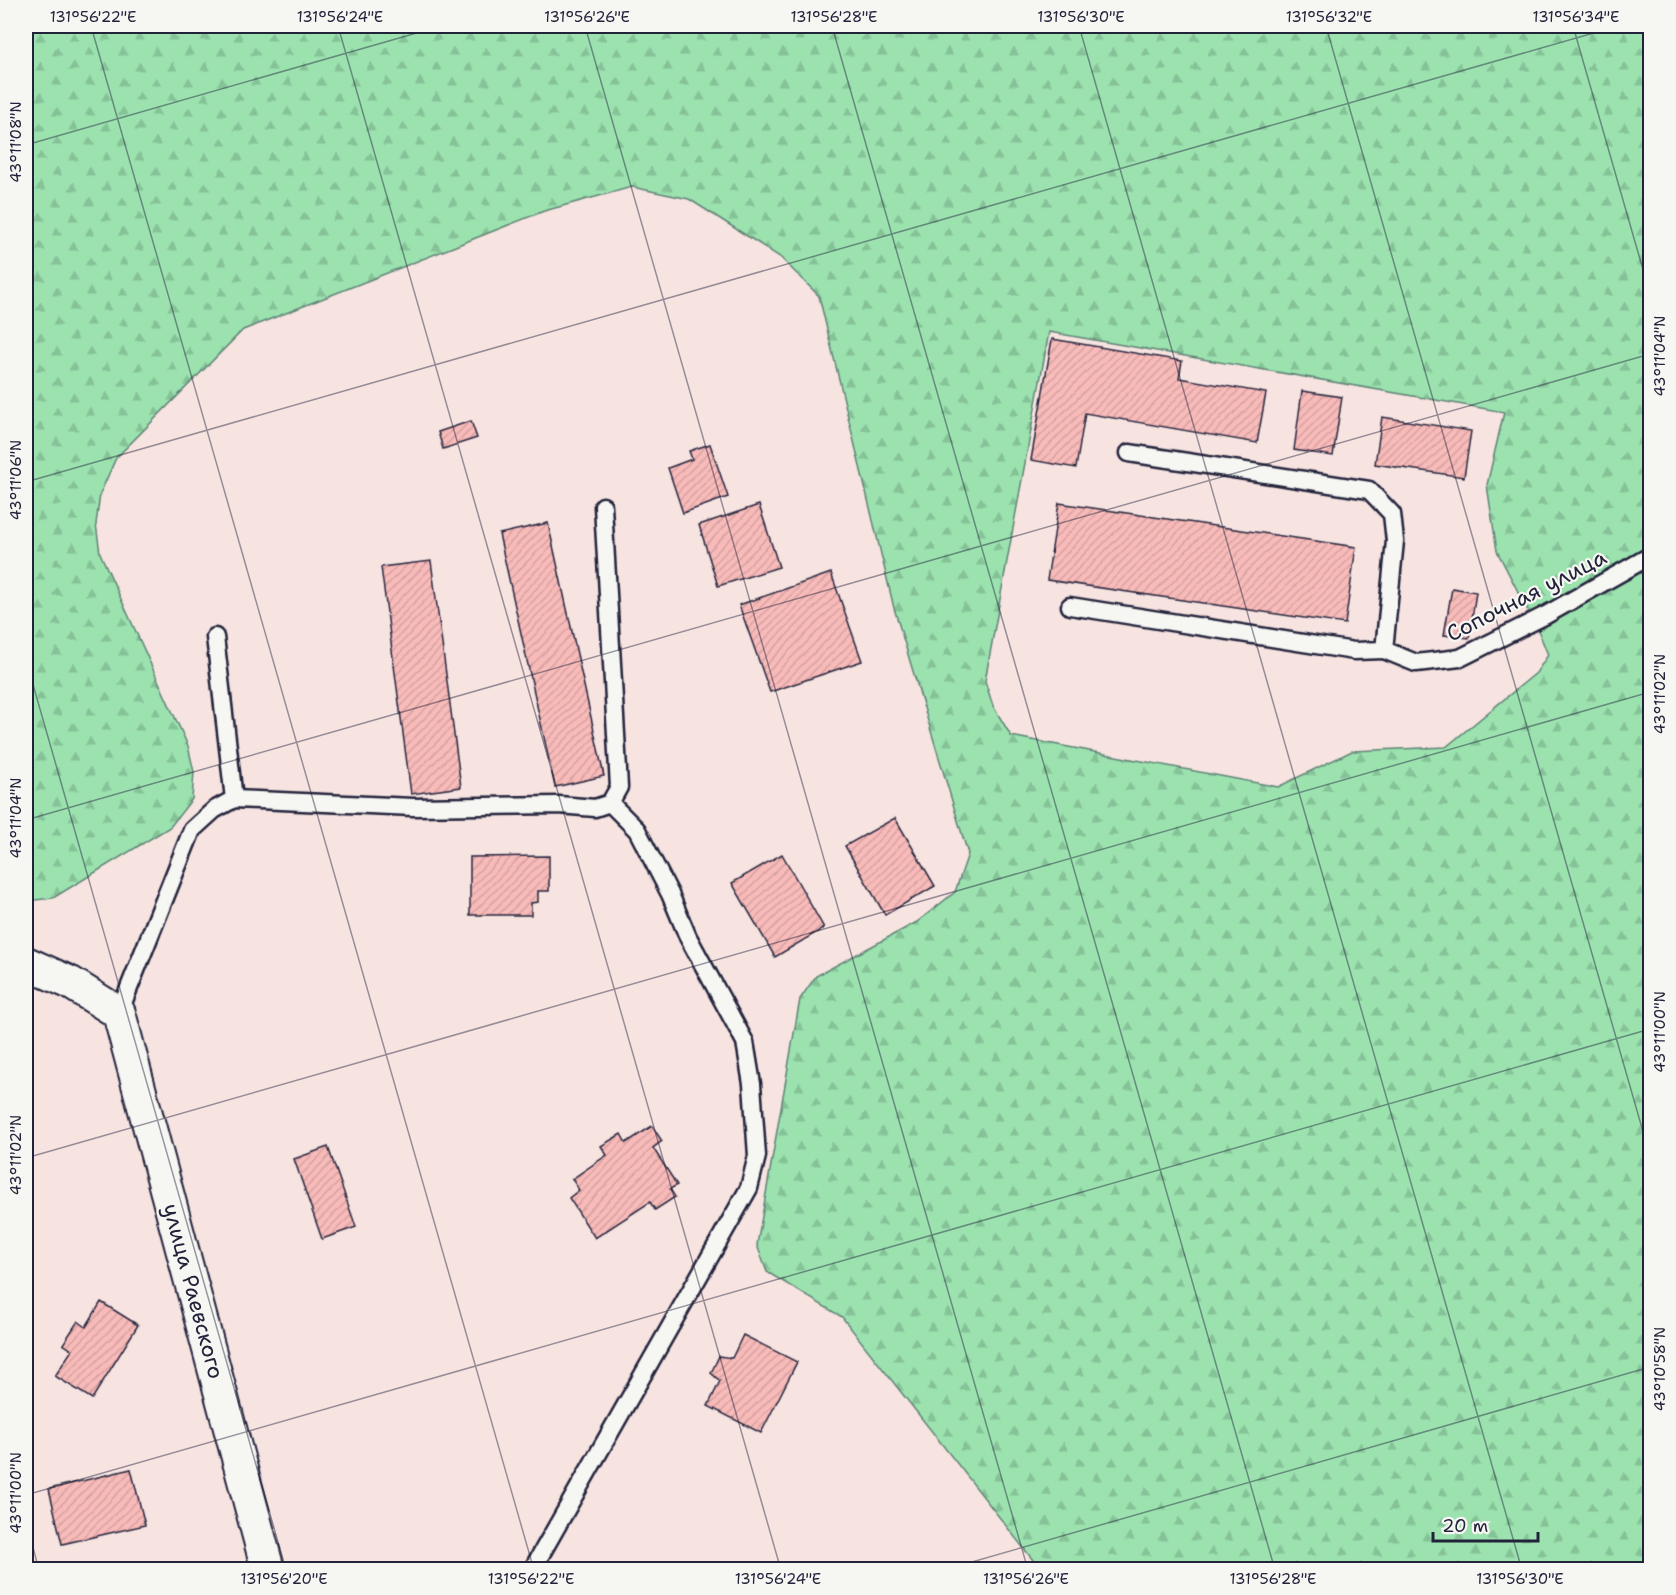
<svg xmlns="http://www.w3.org/2000/svg" width="1676" height="1595" font-family="'Shantell Sans',sans-serif">
  <style>
    .forest { fill: url(#forest-firs); stroke: #5e8275; stroke-width: 1.5; fill-rule: evenodd }
    .building { fill: url(#building-hatch); stroke: #22223b; stroke-width: 1.5 }
    .lines { fill: none; stroke-linecap: round; stroke-linejoin: round }
    .service-casing { stroke: #22223b; stroke-width: 21 }
    .minor-casing { stroke: #22223b; stroke-width: 36 }
    .service { stroke: #f6f6f2; stroke-width: 16 }
    .minor { stroke: #f6f6f2; stroke-width: 32 }
    .ticks { fill: none; stroke: #22223b; stroke-width: 1.5; stroke-opacity: 0.45 }
    .labels { text-anchor: middle; stroke-width: 4.5; stroke-linejoin: round; paint-order: stroke }
    .street-label { font-size: 22px; fill: #22223b; stroke: #f6f6f2 }
    .neatline { fill: none; stroke: #22223b; stroke-width: 2 }
    .ticks-label { font-size: 15px; text-anchor: middle; fill: #22223b }
  </style>
  <defs>
    <pattern id="forest-firs" width="22" height="20" patternUnits="userSpaceOnUse" patternTransform="scale(1.5)"><rect width="22" height="20" fill="#9be2af"/><path d="M5 1l3.5 6h-7zM16 11l3.5 6h-7z" fill="#85c297"/></pattern>
    <pattern id="building-hatch" width="6" height="6" patternUnits="userSpaceOnUse" patternTransform="scale(1.5)"><rect width="6" height="6" fill="#f8bbb9"/><path d="M-1 1l2-2M0 6l6-6M5 7l2-2" fill="none" stroke="#d4a0a0"/></pattern>
  </defs>
  <rect width="100%" height="100%" fill="#f7e4e1"/>
  <filter id="ink" filterUnits="userSpaceOnUse"><feTurbulence type="fractalNoise" baseFrequency=".0167" numOctaves="2"/><feDisplacementMap in="SourceGraphic" scale="12" xChannelSelector="R" yChannelSelector="G"/><feConvolveMatrix kernelMatrix="1 2 1 2 8 2 1 2 1" color-interpolation-filters="sRGB"/></filter>
  <g filter="url(#ink)">
    <!-- forest -->
    <path class="forest" d="M26 26H1650V1569H1040L842 1317 767 1272 757 1245 800 999 816 976 917 922 955 892 968 854 894 608 819 296 780 257 689 199 632 187 544 211 243 330 116 458 100 494 96 524 100 553 188 746 194 772 192 799 170 827 53 898 26 901ZM1049 332 1504 412 1487 485 1497 551 1538 630 1548 655 1536 673 1446 747 1352 751 1278 787 1011 736 993 706 985 681Z"/>
    <!-- building -->
    <g class="building">
      <polygon points="1052,339 1182,361 1179,378 1266,393 1257,443 1085,413 1076,468 1031,460"/>
      <polygon points="1302,391 1342,397 1333,456 1294,450"/>
      <polygon points="1382,417 1471,431 1464,477 1375,464"/>
      <polygon points="471,421 477,438 443,449 438,432"/>
      <polygon points="710,444 728,497 683,513 668,468 692,459 689,451"/>
      <polygon points="1059,503 1356,547 1345,624 1047,580"/>
      <polygon points="759,505 779,567 718,586 699,525"/>
      <polygon points="548,523 604,776 555,787 499,534"/>
      <polygon points="431,561 461,787 411,794 381,567"/>
      <polygon points="831,573 862,661 770,692 739,605"/>
      <polygon points="1452,588 1476,592 1469,638 1444,635"/>
      <polygon points="895,818 935,886 885,915 845,846"/>
      <polygon points="782,854 824,928 775,957 732,883"/>
      <polygon points="549,856 549,891 538,891 538,902 531,903 531,915 470,915 470,857"/>
      <polygon points="652,1126 662,1141 653,1148 677,1185 670,1189 675,1197 655,1210 650,1202 595,1238 569,1198 579,1190 572,1179 607,1155 601,1146 621,1134 626,1143"/>
      <polygon points="328,1147 356,1227 322,1239 294,1159"/>
      <polygon points="101,1302 138,1325 92,1399 55,1376 72,1350 63,1344 78,1321 86,1327"/>
      <polygon points="743,1335 797,1362 761,1433 708,1406 720,1381 711,1373 719,1356 732,1358"/>
      <polygon points="131,1469 145,1525 62,1544 49,1489"/>
    </g>
    <g class="lines">
      <defs>
        <g id="service">
          <polyline points="1070,606 1354,651 1384,650 1395,541 1392,514 1369,490 1129,453"/>
          <polyline points="215,637 234,799"/>
          <polyline points="1384,650 1416,663 1460,658 1546,615 1650,556"/>
          <polyline points="119,1013 192,830 214,810 234,799 413,807 559,805 595,808 610,803 619,787 603,506"/>
          <polyline points="532,1570 749,1188 757,1156 752,1084 745,1042 688,937 670,894 637,830 610,803"/>
        </g>
        <polyline id="minor" points="26,963 71,983 119,1013 268,1570"/>
      </defs>
      <!-- service casing -->
      <use href="#service" class="service-casing"/>
      <!-- minor casing -->
      <use href="#minor" class="minor-casing"/>
      <!-- service -->
      <use href="#service" class="service"/>
      <!-- minor -->
      <use href="#minor" class="minor"/>
    </g>
  </g>
  <!-- ticks -->
  <path class="ticks" d="M91 26 534 1570M338 26 781 1570M585 26 1028 1570M832 26 1275 1570M1079 26 1522 1570M1326 26 1650 1156M1573 26 1650 294M26 145 441 26M26 482 1618 26M26 660 286 1570M26 820 1650 354M26 1158 1650 692M26 1495 1650 1029M26 1521 39 1570M944 1570 1650 1367"/>
  <g class="labels">
    <!-- street labels -->
    <g class="street-label">
      <text transform="translate(1526 595) rotate(-27)" y="8">Сопочная улица</text>
      <text transform="translate(194 1291) rotate(75)" y="8">улица Раевского</text>
    </g>
  </g>
  <!-- margin -->
  <rect width="1676" height="1595" fill="none" stroke="#f6f6f2" stroke-width="66"/>
  <!-- scale -->
  <path d="M1433 1532v9h105v-9" fill="none" stroke="#22223b" stroke-width="3"/>
  <text x="1442" y="1532" font-size="18" fill="#22223b" stroke="#f6f6f2" stroke-width="4.5" paint-order="stroke">20 m</text>
  <rect x="33" y="33" width="1610" height="1529" class="neatline"/>
  <g class="ticks-label">
    <text x="93" y="22">131°56'22"E</text>
    <text x="340" y="22">131°56'24"E</text>
    <text x="587" y="22">131°56'26"E</text>
    <text x="834" y="22">131°56'28"E</text>
    <text x="1081" y="22">131°56'30"E</text>
    <text x="1329" y="22">131°56'32"E</text>
    <text x="1576" y="22">131°56'34"E</text>
    <text transform="translate(16 142) rotate(-90)" y="5">43°11'08"N</text>
    <text transform="translate(1660 356) rotate(-90)" y="5">43°11'04"N</text>
    <text transform="translate(16 480) rotate(-90)" y="5">43°11'06"N</text>
    <text transform="translate(1660 694) rotate(-90)" y="5">43°11'02"N</text>
    <text transform="translate(16 818) rotate(-90)" y="5">43°11'04"N</text>
    <text transform="translate(1660 1032) rotate(-90)" y="5">43°11'00"N</text>
    <text transform="translate(16 1155) rotate(-90)" y="5">43°11'02"N</text>
    <text transform="translate(1660 1369) rotate(-90)" y="5">43°10'58"N</text>
    <text transform="translate(16 1493) rotate(-90)" y="5">43°11'00"N</text>
    <text x="284" y="1584">131°56'20"E</text>
    <text x="531" y="1584">131°56'22"E</text>
    <text x="778" y="1584">131°56'24"E</text>
    <text x="1026" y="1584">131°56'26"E</text>
    <text x="1273" y="1584">131°56'28"E</text>
    <text x="1520" y="1584">131°56'30"E</text>
  </g>
</svg>
